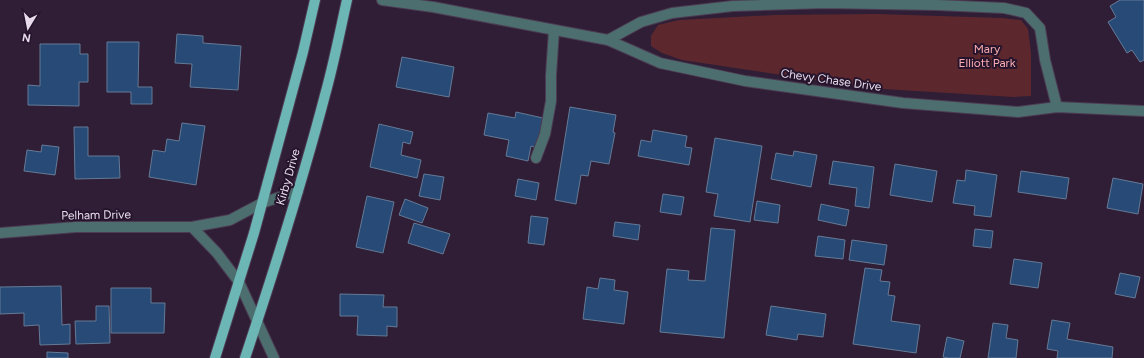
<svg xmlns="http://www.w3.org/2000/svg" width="1144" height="358" font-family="Figtree,sans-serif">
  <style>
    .green { fill: #5d282d }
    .building { fill: #274a76; stroke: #657a96 }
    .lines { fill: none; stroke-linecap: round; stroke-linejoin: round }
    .minor-casing { stroke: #4c3c53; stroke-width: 12 }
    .major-casing { stroke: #4c3c53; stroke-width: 12 }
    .minor { stroke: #4c6e6e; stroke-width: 10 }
    .major { stroke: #6db6b6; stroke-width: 10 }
    .labels { text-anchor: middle; stroke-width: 4; stroke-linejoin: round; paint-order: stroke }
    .park-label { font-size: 12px; fill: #faacb0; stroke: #25142c }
    .street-label { font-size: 12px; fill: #e7dbec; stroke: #25142c }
  </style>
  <rect width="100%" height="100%" fill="#2f1e36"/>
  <!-- green -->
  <polygon class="green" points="876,14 1002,18 1021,20 1028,29 1031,53 1031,96 1013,97 868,88 682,60 662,53 651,46 651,36 658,25 679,20 774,15"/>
  <!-- building -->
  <g class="building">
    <polygon points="1120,0 1144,0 1144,60 1140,62 1132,50 1127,53 1108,22 1116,17 1110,6"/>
    <polygon points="177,34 203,36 203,43 241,46 238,90 190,87 192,64 175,63"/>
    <polygon points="107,42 139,42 138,87 152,87 152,104 131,104 131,92 107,92"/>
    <polygon points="40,44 80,44 80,54 88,54 88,82 79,82 79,106 28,105 28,85 40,86"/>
    <polygon points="402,57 454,67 449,97 396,87"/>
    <polygon points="570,107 616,115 613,132 615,133 609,164 591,161 588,176 581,175 576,204 555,200"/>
    <polygon points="516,112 543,118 537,148 531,146 528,161 506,156 509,140 484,135 488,113 515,118"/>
    <polygon points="182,123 205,126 196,185 149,177 153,150 165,152 167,139 179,141"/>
    <polygon points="379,124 413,132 410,144 403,142 401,155 421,160 417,178 370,167"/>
    <polygon points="74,127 88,127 88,156 119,156 120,178 75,179"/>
    <polygon points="653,130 687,136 685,147 692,148 689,165 638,156 641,140 651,142"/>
    <polygon points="715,138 762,146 750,222 714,216 718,194 706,192"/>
    <polygon points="42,145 59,147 55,175 24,171 27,150 41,152"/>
    <polygon points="794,151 817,155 811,187 771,179 776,153 793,156"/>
    <polygon points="833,161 874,167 869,208 855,206 857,188 829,184"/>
    <polygon points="895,164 937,171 932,202 890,195"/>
    <polygon points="966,170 997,175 991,217 974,215 975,206 953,203 957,180 965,181"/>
    <polygon points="1021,171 1069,178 1066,199 1018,192"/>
    <polygon points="424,174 444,177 440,200 419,196"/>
    <polygon points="1113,178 1143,184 1138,214 1107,208"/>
    <polygon points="518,179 539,183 536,200 515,196"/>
    <polygon points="663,194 684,197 681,215 660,212"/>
    <polygon points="367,196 394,202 383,253 356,247"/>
    <polygon points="405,199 428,208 422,223 399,215"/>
    <polygon points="757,201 780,205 778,223 754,220"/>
    <polygon points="821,204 849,210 846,226 818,220"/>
    <polygon points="531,216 548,218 544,245 528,243"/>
    <polygon points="615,222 640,225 638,240 613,236"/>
    <polygon points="414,223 450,234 443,254 408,243"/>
    <polygon points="711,228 735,230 724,338 660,332 667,269 689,271 688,280 705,281"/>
    <polygon points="975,229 993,231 991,248 973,246"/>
    <polygon points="818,236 845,240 843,259 815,256"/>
    <polygon points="852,240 887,245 884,265 849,260"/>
    <polygon points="1014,259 1042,263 1038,288 1010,284"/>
    <polygon points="865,268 882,270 880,281 890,282 888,295 895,296 891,321 920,325 916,353 853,344"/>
    <polygon points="1120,273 1140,277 1135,298 1115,294"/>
    <polygon points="600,278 615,280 614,290 628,292 624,324 583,319 587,287 598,289"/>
    <polygon points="61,286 62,325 70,324 70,344 40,345 39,325 24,326 24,313 0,314 0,287"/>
    <polygon points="111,288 151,288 151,303 165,303 164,333 111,333"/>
    <polygon points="340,294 384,295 383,307 397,307 397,327 387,326 387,336 357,335 358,316 340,316"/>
    <polygon points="96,306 109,306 110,343 76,344 75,321 96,321"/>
    <polygon points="771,306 826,314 823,337 798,334 797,340 766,335"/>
    <polygon points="1052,320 1070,323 1067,339 1113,347 1112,358 1057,358 1058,351 1047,349"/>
    <polygon points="993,323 1008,325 1006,338 1018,340 1016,358 988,358"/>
    <polygon points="947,337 964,341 960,358 949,358 943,357"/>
    <polygon points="47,352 68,353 68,358 47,358"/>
  </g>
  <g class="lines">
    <defs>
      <g id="minor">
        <polyline points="382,0 433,7 608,40 660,63 745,81 903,103 1018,112 1057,107 1144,111"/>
        <polyline points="608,40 641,22 672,13 733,6 825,3 937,5 1004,8 1026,13 1040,28 1045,60 1057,107"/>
        <polyline points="536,158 545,134 551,101 551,75 554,30"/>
        <polyline points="192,227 217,253 239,282 274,358"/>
        <polyline points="0,233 76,227 192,227 230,220 262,203 298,191"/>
      </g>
      <g id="major">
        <polyline points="215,358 254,233 303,52 315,0"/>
        <path d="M245 358C274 271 302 183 325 95 334 63 340 31 347 0"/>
      </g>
    </defs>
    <!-- minor casing -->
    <use href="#minor" class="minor-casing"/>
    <!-- major casing -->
    <use href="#major" class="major-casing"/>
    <!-- minor -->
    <use href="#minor" class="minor"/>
    <!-- major -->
    <use href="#major" class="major"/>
  </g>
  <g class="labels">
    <!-- park labels -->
    <g class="park-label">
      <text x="987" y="53">Mary<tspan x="987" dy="14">Elliott Park</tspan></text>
    </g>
    <!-- street labels -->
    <g class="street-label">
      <text transform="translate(831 80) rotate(8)" y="4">Chevy Chase Drive</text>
      <text transform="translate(288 177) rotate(-74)" y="4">Kirby Drive</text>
      <text transform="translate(96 215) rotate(-1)" y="4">Pelham Drive</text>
    </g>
  </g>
  <!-- north arrow -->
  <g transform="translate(28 28) rotate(190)" stroke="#25142c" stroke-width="3" paint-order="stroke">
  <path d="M0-3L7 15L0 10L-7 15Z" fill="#e7dbec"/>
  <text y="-6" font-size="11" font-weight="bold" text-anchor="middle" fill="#e7dbec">N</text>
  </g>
</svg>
